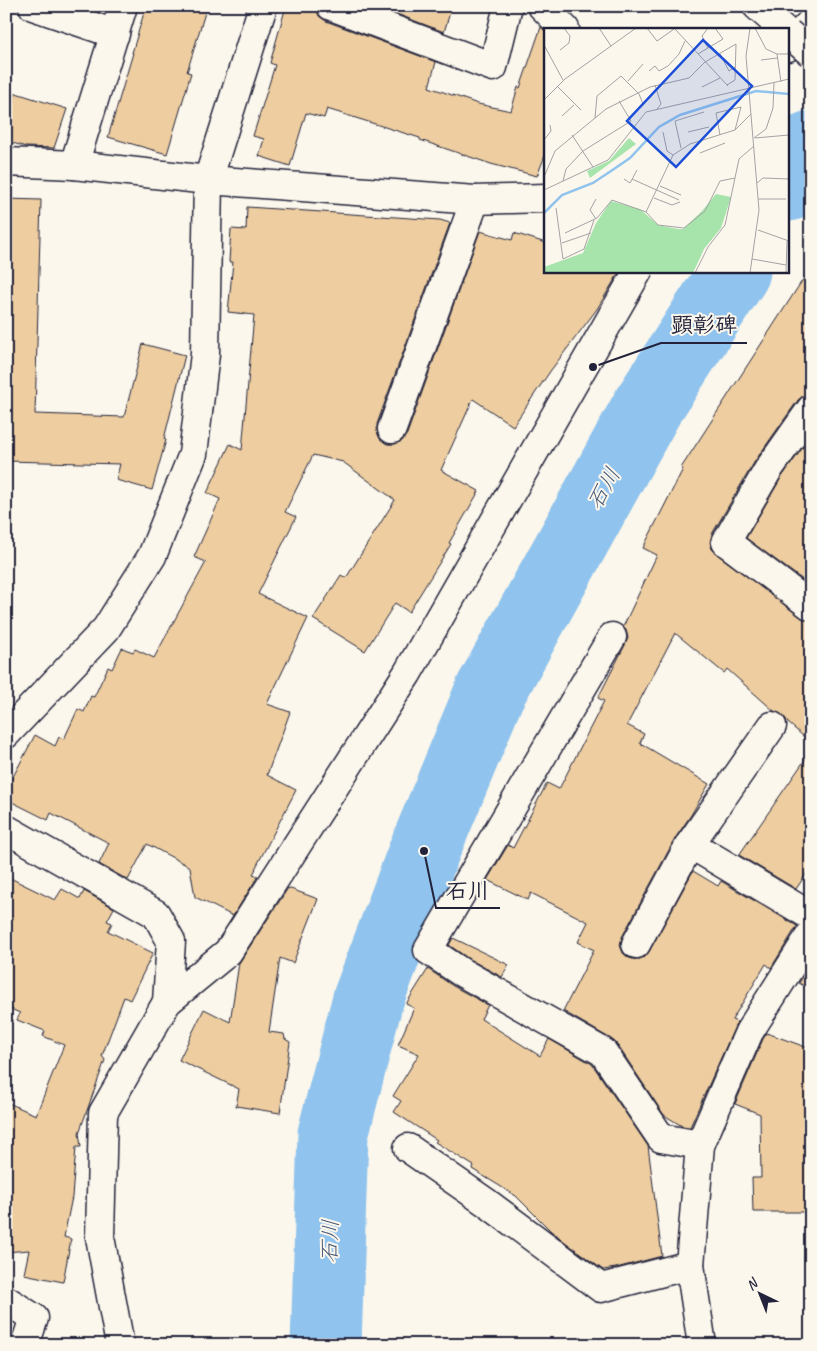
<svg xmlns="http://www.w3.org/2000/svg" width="817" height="1351" font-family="Caveat,'Klee One',sans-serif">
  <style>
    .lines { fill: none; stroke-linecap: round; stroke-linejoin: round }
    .river { stroke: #90c3ed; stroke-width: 71 }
    .building { fill: #eecea0; stroke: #22223b }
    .minor-casing { stroke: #22223b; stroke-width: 31 }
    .highway-casing { stroke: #22223b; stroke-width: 31 }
    .minor { stroke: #fbf7ec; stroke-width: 28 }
    .highway { stroke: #fbf7ec; stroke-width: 28 }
    .highway-bridge-casing { stroke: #22223b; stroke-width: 31; stroke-linecap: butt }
    .highway-bridge { stroke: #fbf7ec; stroke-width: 28 }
    .labels { text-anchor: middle; stroke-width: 4; stroke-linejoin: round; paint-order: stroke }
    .water-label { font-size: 22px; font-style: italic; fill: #485a79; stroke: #fbf7ec }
    .inset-river { fill: none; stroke: #90c3ed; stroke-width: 2.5 }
    .inset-road { fill: none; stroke: #a4a2a5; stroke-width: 1 }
    .view { fill: #1d4ed8; fill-opacity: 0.15; stroke: #1d4ed8; stroke-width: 2.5 }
    .inset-edge { fill: none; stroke: #22223b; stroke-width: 2.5 }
    .leader { fill: none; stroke: #22223b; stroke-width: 2 }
    .callout-dot { fill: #22223b; stroke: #fbf7ec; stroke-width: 2 }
    .callout-label { font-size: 22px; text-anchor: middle; font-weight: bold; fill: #22223b; stroke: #fbf7ec; stroke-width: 4; stroke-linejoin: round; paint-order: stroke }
  </style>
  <rect width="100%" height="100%" fill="#fbf7ec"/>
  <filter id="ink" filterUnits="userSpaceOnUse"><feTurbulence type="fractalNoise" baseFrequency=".02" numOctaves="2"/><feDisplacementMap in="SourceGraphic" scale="10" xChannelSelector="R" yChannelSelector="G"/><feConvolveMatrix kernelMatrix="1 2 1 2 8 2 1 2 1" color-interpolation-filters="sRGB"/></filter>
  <g filter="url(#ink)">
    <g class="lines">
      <!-- river -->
      <g class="river">
        <polyline points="788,186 811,146"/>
        <polyline points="326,1345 333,1134 368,999 424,851 490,692 648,406 735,271"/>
      </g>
    </g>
    <!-- building -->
    <g class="building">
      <polygon points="146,6 207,6 187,72 191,73 167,154 108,137 133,53 132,53"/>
      <polygon points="286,6 316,6 319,16 326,21 436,62 429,87 478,104 511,111 518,87 520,88 541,27 546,32 546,153 537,176 491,164 420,140 420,138 327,109 324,118 306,113 290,166 259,156 264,139 253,136 275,65 270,63"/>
      <polygon points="376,6 452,6 444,32"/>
      <polygon points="16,93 67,109 54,148 26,147 6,141 6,124"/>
      <polygon points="6,199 41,200 35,414 124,417 143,344 185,355 164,439 166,440 152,490 116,480 120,464 6,461"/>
      <polygon points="247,207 440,220 450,223 377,424 377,431 380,439 387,444 395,444 402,441 407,434 480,231 512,240 514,233 546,243 546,271 620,271 597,309 551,370 513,426 473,399 441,470 479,491 449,543 451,544 409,612 395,603 365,651 313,619 341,575 346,578 395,500 343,462 313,455 285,512 296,517 258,594 308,618 267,704 290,712 267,775 296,790 255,869 256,869 253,874 258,876 233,916 195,897 190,867 147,844 128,880 99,864 109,843 51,813 48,820 6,799 6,790 35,735 55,746 59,737 64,739 78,709 84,712 91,696 94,697 108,667 112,669 122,648 133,652 135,649 154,658 206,562 194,557 220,499 207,493 230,444 242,450 254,315 228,312 233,262 229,262 231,229 246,230"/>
      <polygon points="811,267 811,394 804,395 798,400 755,461 712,534 710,542 712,549 717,554 802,618 811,621 811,743 787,722 786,719 781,714 774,711 727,669 724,673 675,633 627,725 644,734 640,743 709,784 691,815 676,837 622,937 620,945 623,953 629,958 637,960 645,957 649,952 693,871 718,886 721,881 797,926 771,968 766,964 732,1020 737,1022 690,1127 682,1126 664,1115 616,1043 611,1039 563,1011 594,950 578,942 588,922 531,893 528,900 487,880 508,845 513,848 547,783 559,789 604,701 598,698 625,645 628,638 626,630 623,627 657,555 643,548 683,469 681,468"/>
      <polygon points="811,436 811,586 746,538 781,478"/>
      <polygon points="811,751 811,867 796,889 739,855"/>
      <polygon points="6,876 55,900 62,889 80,899 84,891 114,908 107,921 112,923 108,931 153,953 130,1000 124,997 102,1056 105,1060 79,1133 81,1147 76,1147 72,1197 64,1237 71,1239 63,1282 24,1274 29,1250 6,1252 6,1181 9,1158 6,1157 6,1102 36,1115 64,1045 43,1036 45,1031 17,1020 20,1013 6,1007"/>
      <polygon points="288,888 318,899 293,963 280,958 269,1032 284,1034 285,1039 290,1042 280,1113 236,1106 239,1089 179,1060 204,1009 230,1022 239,963"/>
      <polygon points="453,938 509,965 502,977 469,959 449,945"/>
      <polygon points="811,964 811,990 799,983"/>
      <polygon points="428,969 453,986 488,1005 481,1019 540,1056 549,1039 592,1064 648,1146 662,1256 616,1268 603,1270 561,1239 556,1234 556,1235 551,1231 516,1196 472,1169 474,1166 435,1142 437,1140 394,1112 401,1101 393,1096 419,1054 398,1045 414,1008 406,1004"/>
      <polygon points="767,1033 811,1049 811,1098 809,1097 811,1212 753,1212 752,1178 761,1178 760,1114 735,1104 763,1039"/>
    </g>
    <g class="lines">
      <defs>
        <g id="minor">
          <polyline points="33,6 115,34"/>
          <polyline points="331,6 493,67 508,6"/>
          <polyline points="542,6 565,29"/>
          <polyline points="788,47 811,22"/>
          <polyline points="6,162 74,165 208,180 475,200 546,198"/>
          <polyline points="74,165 123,6"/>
          <polyline points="811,409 768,470 726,542 811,606"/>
          <polyline points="392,429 475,200"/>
          <polyline points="612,637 428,950 461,972 603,1052 661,1138 700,1145"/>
          <polyline points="6,734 106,629 152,556 193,454 205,354 208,180 263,6"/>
          <polyline points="6,829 156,914 171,941 167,1002"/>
          <polyline points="690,844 811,916"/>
          <polyline points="636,944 690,844 772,726"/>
          <polyline points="408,1148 487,1203 601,1288 690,1265"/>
          <polyline points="6,1300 34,1318 25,1345"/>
          <polyline points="120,1345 100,1237 103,1113 167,1002 228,952 407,674 638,271"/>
          <polyline points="702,1345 690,1265 700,1145 749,1032 811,934"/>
        </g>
        <polyline id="highway" points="757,6 783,29"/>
      </defs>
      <!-- minor casing -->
      <use href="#minor" class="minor-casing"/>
      <!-- highway casing -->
      <use href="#highway" class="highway-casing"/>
      <!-- minor -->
      <use href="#minor" class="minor"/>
      <!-- highway -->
      <use href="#highway" class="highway"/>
      <defs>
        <polyline id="highway-bridge" points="788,33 811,53"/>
      </defs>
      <!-- highway-bridge casing -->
      <use href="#highway-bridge" class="highway-bridge-casing"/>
      <!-- highway-bridge -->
      <use href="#highway-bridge" class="highway-bridge"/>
    </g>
  </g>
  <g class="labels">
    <!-- water labels -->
    <g class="water-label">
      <text transform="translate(603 488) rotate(-61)" y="8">石川</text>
      <text transform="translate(329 1241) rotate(-88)" y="8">石川</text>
    </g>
  </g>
  <!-- overview -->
  <g transform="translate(544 28)">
    <rect width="245" height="245" fill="#fbf7ec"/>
    <path d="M85 110 92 116 46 150 43 143 65 133ZM172 166 187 169 177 200 160 221 149 245H0V239L39 225 52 195 67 173 96 181 114 197 134 201H139L158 183Z" fill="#a7e4ac"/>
    <path class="inset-river" d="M0 185 18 167 49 155 67 143 86 130 115 99 136 87 212 63 245 66"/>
    <path class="inset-road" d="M55 0 67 18M103 0 113 13 130 1M130 0 184 58M206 0 202 28 215 182 206 245M211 0 222 21 233 26H244L245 20M0 17 19 52M164 20 158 8 164 0M16 22 25 15 26 8 20 0M154 26 179 11 171 0M176 26 185 43 191 39M233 26 237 54M217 32 233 30M105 43 111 38 115 43 124 38 135 26 141 13M84 53 99 36M111 57 117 76 113 81M13 58 37 82M158 59 176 50M0 72 21 51 92 0M18 88 30 77M51 90 53 68 77 48 95 66 99 76M119 104 123 123 129 127M144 104 165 99M28 107 49 139M176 107 172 85 197 79 191 102M210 110 222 101 229 80 230 55M211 110 245 107M0 112 7 103 6 97M137 120 131 93 160 84M156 125 181 115M0 149 11 123 62 81 106 59 145 50 161 34 192 16 191 52 183 57M191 150 176 153 161 183 140 200 114 197 102 184 129 127 146 116 191 102 207 86M80 151 86 155 93 142M88 151 135 172M19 153 22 141 39 123 87 93 75 73M213 155 219 150 245 151M116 158 137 167M0 162 64 132 102 84 245 51M110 170 128 177 136 174M214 171H242M12 180 19 231 40 221 50 192M52 191 46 182 52 171M214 202 245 213M21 205 53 190 68 172 102 184M18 215 47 205M245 223V240M208 231 242 237M151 245 164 219 181 197 195 131 210 118M242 245 243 213"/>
    <path class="view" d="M159 12 208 58 132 139 83 93Z"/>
    <rect width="245" height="245" class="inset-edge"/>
  </g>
  <!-- callouts -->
  <path class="leader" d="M593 367L661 343H747M424 851L436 908H500"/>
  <g class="callout-dot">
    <circle cx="593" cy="367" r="5"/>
    <circle cx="424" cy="851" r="5"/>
  </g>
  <g class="callout-label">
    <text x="704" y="332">顕彰碑</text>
    <text x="468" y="898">石川</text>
  </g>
  <!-- margin -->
  <rect width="817" height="1351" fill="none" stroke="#fbf7ec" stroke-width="25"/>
  <rect x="12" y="12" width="792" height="1326" fill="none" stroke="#22223b" stroke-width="2" filter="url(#ink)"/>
  <!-- north arrow -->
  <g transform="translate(760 1294) rotate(317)" stroke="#fbf7ec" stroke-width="4" paint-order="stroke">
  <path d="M0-4L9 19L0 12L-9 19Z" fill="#22223b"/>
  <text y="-8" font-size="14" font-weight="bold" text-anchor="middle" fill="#22223b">N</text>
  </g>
</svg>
